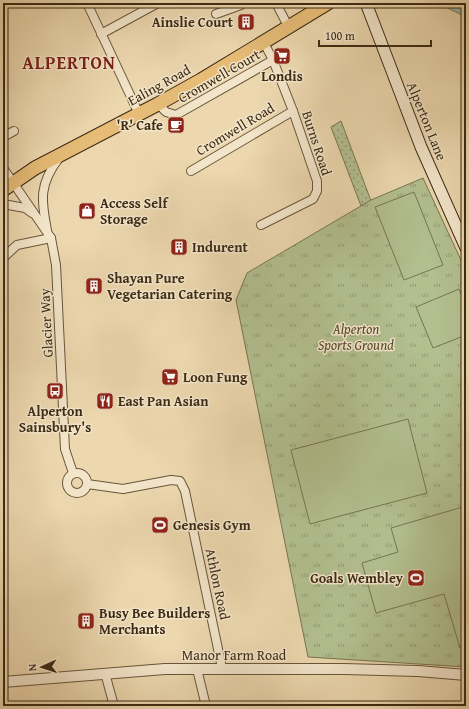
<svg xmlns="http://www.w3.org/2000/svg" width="469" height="709" font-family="'Gentium Book Plus',serif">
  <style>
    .grass { fill: url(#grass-dots); stroke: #777552 }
    .park { fill: url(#park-tufts); stroke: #777552 }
    .pitch { fill: #b2bf8f; stroke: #777552 }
    .water { fill: #99baa9; stroke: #74816d }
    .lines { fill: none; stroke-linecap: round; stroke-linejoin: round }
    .minor-casing { stroke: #68563a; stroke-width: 10 }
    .tertiary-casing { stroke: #68563a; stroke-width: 12 }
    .secondary-casing { stroke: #3c2b14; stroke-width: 13 }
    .primary-casing { stroke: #3c2b14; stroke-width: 15 }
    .minor { stroke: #f3e5ca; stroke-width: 8 }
    .tertiary { stroke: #f3e5ca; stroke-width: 10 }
    .secondary { stroke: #f3e5ca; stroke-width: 11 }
    .primary { stroke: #e6bc77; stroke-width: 13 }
    .labels { text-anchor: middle; stroke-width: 3; stroke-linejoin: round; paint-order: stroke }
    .poi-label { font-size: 14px; font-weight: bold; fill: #3c2b14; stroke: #f3e5ca; text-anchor: start }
    .street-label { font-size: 14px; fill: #3c2b14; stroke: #f3e5ca }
    .park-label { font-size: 14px; font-style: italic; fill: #54492d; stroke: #f3e5ca }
    .district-label { font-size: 18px; font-weight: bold; letter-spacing: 1px; fill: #7a1f14; stroke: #f3e5ca }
  </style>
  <defs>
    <pattern id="grass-dots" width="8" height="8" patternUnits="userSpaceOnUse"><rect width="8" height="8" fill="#b2bf8f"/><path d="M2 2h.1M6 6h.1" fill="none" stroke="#929b74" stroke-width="1.8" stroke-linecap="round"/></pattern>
    <pattern id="park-tufts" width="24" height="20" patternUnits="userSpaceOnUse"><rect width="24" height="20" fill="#b2bf8f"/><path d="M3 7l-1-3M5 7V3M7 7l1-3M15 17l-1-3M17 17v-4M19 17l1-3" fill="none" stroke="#929b74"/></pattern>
  </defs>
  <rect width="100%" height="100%" fill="#ecd7ae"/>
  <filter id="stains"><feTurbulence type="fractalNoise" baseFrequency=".005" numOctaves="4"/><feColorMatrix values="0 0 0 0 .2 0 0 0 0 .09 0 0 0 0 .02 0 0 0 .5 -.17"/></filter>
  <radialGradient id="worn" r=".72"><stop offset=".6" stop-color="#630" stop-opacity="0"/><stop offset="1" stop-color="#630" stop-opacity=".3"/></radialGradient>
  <!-- grass -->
  <polygon class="grass" points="341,121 371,201 361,206 331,127"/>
  <!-- park -->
  <polygon class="park" points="423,178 466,271 466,667 308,657 236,300 247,273 371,200"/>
  <!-- pitch -->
  <g class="pitch">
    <polygon points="414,192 443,265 404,280 375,207"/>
    <polygon points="459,289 466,307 466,335 433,348 416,307"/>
    <polygon points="408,419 427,493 310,524 291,450"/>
    <polygon points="466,506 466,646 460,648 444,594 376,613 362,563 398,552 391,528"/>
  </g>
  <!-- water -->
  <polygon class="water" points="437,3 464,3 466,4 466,17"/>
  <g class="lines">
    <defs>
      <g id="minor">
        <polyline points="87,3 139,114"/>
        <polyline points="276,3 289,28"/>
        <polyline points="3,5 7,3"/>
        <polyline points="216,14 241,5 242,3"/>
        <polyline points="101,34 158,3"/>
        <polyline points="158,104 166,112 176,115 273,60"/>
        <polyline points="3,137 14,131"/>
        <polyline points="3,168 51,238 56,265 65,449 73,473"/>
        <polyline points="191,171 293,111"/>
        <polyline points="3,204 25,208 32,213"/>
        <polyline points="261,225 313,199 317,191 317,181 293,111 273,60 264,43"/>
        <path d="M47 230C41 200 39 184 59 158"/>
        <polyline points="3,258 17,245 51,238"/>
        <circle cx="77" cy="483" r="10"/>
        <polyline points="87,484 123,489 171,480 180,481 185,491 222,668"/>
        <polyline points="197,669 206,706"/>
        <polyline points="105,673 114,706"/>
      </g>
      <polyline id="tertiary" points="3,682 165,669 344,669 418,671 466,675"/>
      <polyline id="secondary" points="366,3 421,147 466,248"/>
      <polyline id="primary" points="3,190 35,168 158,104 201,80 328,3"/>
    </defs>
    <!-- minor casing -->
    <use href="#minor" class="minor-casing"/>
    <!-- tertiary casing -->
    <use href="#tertiary" class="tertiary-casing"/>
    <!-- secondary casing -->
    <use href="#secondary" class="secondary-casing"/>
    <!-- primary casing -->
    <use href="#primary" class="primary-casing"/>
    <!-- minor -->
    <use href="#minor" class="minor"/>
    <!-- tertiary -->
    <use href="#tertiary" class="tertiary"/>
    <!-- secondary -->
    <use href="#secondary" class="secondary"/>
    <!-- primary -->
    <use href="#primary" class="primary"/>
  </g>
  <!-- icons -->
  <defs>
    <symbol id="building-square" viewBox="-11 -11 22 22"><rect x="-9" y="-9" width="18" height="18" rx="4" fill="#8f2418" stroke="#f3e5ca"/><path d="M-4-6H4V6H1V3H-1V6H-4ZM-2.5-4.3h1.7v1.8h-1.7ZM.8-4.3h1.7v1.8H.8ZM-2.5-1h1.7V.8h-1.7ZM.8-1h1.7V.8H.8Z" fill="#fff"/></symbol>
    <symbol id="supermarket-square" viewBox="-11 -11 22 22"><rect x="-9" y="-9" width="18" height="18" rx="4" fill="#8f2418" stroke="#f3e5ca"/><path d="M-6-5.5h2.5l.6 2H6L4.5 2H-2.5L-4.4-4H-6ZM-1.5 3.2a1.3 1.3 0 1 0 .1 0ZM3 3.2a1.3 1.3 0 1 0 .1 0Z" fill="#fff"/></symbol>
    <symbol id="cafe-square" viewBox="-11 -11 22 22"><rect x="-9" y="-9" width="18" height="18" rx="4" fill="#8f2418" stroke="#f3e5ca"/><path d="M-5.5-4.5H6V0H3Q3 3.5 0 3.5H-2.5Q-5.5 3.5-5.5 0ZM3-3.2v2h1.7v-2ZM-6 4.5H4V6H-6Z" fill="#fff"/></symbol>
    <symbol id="shop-square" viewBox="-11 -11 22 22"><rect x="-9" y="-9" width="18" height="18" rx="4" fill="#8f2418" stroke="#f3e5ca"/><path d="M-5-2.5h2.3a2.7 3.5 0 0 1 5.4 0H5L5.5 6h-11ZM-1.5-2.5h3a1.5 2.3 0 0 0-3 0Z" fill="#fff"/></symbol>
    <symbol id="bus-square" viewBox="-11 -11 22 22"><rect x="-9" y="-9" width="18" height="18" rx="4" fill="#8f2418" stroke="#f3e5ca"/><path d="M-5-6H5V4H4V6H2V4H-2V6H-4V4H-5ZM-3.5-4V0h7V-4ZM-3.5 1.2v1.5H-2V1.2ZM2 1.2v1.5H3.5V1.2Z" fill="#fff"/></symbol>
    <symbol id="restaurant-square" viewBox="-11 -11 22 22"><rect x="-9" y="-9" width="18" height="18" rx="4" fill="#8f2418" stroke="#f3e5ca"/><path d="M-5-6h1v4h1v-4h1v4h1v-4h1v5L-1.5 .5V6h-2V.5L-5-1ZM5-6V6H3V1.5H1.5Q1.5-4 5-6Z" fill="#fff"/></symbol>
    <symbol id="stadium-square" viewBox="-11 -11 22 22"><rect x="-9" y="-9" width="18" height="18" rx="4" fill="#8f2418" stroke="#f3e5ca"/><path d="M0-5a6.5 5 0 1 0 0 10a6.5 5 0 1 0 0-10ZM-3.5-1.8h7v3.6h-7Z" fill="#fff"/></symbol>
  </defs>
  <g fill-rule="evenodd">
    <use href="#building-square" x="236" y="12" width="20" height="20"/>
    <use href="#supermarket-square" x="272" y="46" width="20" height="20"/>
    <use href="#cafe-square" x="166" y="115" width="20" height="20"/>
    <use href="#shop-square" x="77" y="201" width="20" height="20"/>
    <use href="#building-square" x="169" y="237" width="20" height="20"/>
    <use href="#building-square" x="84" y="276" width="20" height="20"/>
    <use href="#supermarket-square" x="160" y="367" width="20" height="20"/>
    <use href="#bus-square" x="45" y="381" width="20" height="20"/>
    <use href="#restaurant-square" x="95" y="391" width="20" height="20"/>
    <use href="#stadium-square" x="150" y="515" width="20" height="20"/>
    <use href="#stadium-square" x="406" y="568" width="20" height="20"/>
    <use href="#building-square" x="76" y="611" width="20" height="20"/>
  </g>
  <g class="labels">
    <!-- poi labels -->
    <g class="poi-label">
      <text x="233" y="27" text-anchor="end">Ainslie Court</text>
      <text x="282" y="81" text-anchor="middle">Londis</text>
      <text x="163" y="130" text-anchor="end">'R' Cafe</text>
      <text x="100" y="208">Access Self<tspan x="100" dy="16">Storage</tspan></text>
      <text x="192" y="252">Indurent</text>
      <text x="107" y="283">Shayan Pure<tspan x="107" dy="16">Vegetarian Catering</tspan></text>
      <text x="183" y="382">Loon Fung</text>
      <text x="118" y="406">East Pan Asian</text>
      <text x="55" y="416" text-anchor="middle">Alperton<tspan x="55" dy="16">Sainsbury's</tspan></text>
      <text x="173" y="530">Genesis Gym</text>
      <text x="403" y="583" text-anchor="end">Goals Wembley</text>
      <text x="99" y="618">Busy Bee Builders<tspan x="99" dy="16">Merchants</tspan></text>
    </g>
    <!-- street labels -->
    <g class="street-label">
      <text transform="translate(219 76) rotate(-30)" y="5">Cromwell Court</text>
      <text transform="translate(159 85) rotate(-29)" y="5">Ealing Road</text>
      <text transform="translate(427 121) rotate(68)" y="5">Alperton Lane</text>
      <text transform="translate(235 129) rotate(-31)" y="5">Cromwell Road</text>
      <text transform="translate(317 143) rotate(72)" y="5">Burns Road</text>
      <text transform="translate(46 323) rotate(-93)" y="5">Glacier Way</text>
      <text transform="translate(218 584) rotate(78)" y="5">Athlon Road</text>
      <text x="234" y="660">Manor Farm Road</text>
    </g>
    <!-- park labels -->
    <g class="park-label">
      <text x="356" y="334">Alperton<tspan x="356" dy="16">Sports Ground</tspan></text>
    </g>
    <!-- district labels -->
    <g class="district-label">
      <text x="69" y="69">ALPERTON</text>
    </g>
  </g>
  <!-- margin -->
  <rect width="469" height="709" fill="none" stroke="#ecd7ae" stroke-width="16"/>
  <rect x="4" y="4" width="461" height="701" fill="none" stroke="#3c2b14" stroke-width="2"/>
  <rect x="8" y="8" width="453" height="693" fill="none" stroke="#3c2b14"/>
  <!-- north arrow -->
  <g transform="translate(42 667) rotate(267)" stroke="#f3e5ca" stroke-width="3" paint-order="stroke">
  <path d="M0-3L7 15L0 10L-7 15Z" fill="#3c2b14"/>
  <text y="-6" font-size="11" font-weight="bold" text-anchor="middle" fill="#3c2b14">N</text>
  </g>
  <!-- scale -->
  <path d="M319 40v6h112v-6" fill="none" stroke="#3c2b14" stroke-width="2"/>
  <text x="325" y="40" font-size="12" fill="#3c2b14" stroke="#f3e5ca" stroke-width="3" paint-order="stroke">100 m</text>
  <rect width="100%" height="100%" filter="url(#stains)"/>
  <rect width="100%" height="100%" fill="url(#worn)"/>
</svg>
